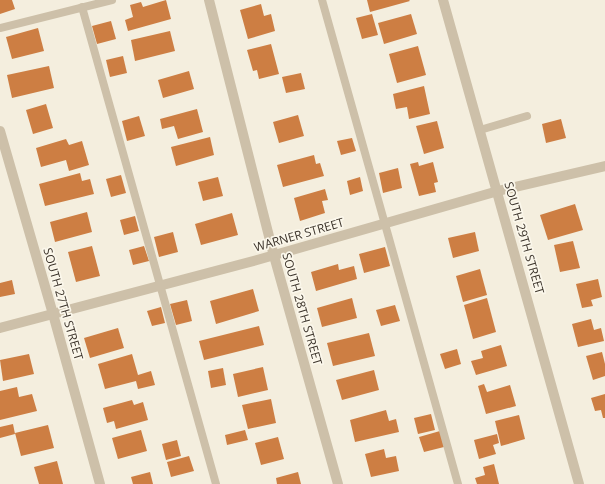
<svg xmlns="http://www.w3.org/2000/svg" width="605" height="484" font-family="'Open Sans',sans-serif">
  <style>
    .building { fill: #cd7e43 }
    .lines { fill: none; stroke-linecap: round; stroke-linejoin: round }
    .lane { stroke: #cdc0a9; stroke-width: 8 }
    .street { stroke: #cdc0a9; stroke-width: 10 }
    .labels { text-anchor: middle; stroke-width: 3.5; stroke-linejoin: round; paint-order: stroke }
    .street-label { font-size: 12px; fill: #3a3229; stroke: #fbf7eb }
  </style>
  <rect width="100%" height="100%" fill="#f4eede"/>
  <!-- building -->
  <g class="building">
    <polygon points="0,0 12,0 15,9 0,14"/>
    <polygon points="166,0 171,19 128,31 125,20 133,17 130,5 141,2 143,7"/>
    <polygon points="367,0 409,0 410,1 370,12"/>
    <polygon points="261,4 264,16 271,14 275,31 248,39 240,10"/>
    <polygon points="372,14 378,35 362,39 356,18"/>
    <polygon points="411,14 417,34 384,44 378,23"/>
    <polygon points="111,21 116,39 97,44 92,26"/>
    <polygon points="38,28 44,51 12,59 6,37"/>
    <polygon points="170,31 175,51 135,61 131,40"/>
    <polygon points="271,44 279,74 259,79 257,70 253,71 247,50"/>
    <polygon points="418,46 426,75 397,83 389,54"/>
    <polygon points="123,56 127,73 110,77 106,60"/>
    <polygon points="49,66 54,88 12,98 7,75"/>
    <polygon points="189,71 194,89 163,98 158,80"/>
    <polygon points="301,73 305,89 286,93 282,77"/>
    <polygon points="424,86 430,114 409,119 407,107 396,109 393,94"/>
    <polygon points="46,104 53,128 33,134 26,110"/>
    <polygon points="197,109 203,132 178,139 174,126 162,129 160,119"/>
    <polygon points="298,115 304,136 279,143 273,122"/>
    <polygon points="139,116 145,136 127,141 122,121"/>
    <polygon points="561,119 566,138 546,143 542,124"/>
    <polygon points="437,121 444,148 424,154 416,126"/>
    <polygon points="210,137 214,155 176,166 171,147"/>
    <polygon points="352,138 356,151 341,155 337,141"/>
    <polygon points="66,139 69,145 82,141 89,165 69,171 66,160 41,167 36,148"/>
    <polygon points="314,155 316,164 320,163 324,176 283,187 277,165"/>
    <polygon points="418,162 419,166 433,162 438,182 434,183 436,192 419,196 410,164"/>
    <polygon points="398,168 402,188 383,193 379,173"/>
    <polygon points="80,173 82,181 90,179 94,194 45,206 39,184"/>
    <polygon points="121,175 126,193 111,197 106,179"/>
    <polygon points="218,177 223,196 203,201 198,182"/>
    <polygon points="360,177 363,191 350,195 347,181"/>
    <polygon points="325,189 328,200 322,201 325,213 300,221 294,198"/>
    <polygon points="575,204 583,230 548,240 540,215"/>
    <polygon points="87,212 92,232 55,242 50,222"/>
    <polygon points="232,213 238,235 201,245 195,224"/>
    <polygon points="135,216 139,231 124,235 120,220"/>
    <polygon points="173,232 178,252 159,257 154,237"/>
    <polygon points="475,232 479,251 453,258 448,238"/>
    <polygon points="573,241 580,268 560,272 554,245"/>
    <polygon points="92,246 100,276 76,282 68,252"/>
    <polygon points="144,246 149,261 133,265 129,250"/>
    <polygon points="385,247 390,266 364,273 359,254"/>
    <polygon points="338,264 339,270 354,266 357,279 316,291 311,272"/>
    <polygon points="480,269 487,295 463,302 456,276"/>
    <polygon points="598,279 602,297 591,300 593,306 582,308 576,284"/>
    <polygon points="12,280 15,294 0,297 0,283"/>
    <polygon points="253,289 259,311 216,324 210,301"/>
    <polygon points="352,298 357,318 322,327 317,308"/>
    <polygon points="487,298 496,332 473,339 464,305"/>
    <polygon points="187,300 192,321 176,325 170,304"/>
    <polygon points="395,305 400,321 381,326 376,310"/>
    <polygon points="161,307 165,323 152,326 147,311"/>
    <polygon points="591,319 594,330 601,328 604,341 578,347 572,324"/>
    <polygon points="259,326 264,345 204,360 199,341"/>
    <polygon points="118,328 124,348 90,358 84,338"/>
    <polygon points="369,333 375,356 333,366 327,343"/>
    <polygon points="501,345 507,366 476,375 471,361 483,358 481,351"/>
    <polygon points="457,349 461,364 445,369 440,354"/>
    <polygon points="602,352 605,364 605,376 593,380 586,356"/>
    <polygon points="29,354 34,374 3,381 0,360"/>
    <polygon points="132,354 138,375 151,371 155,385 138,389 136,381 105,389 98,364"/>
    <polygon points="263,367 268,390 238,397 233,374"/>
    <polygon points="223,368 226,385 211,388 208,371"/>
    <polygon points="374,370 379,390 342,400 336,380"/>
    <polygon points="484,384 487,392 510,385 516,406 486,414 478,386"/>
    <polygon points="17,387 19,397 32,394 37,411 0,420 0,391"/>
    <polygon points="605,394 605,418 603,418 601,410 595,411 591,398"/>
    <polygon points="271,399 276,423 248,429 242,405"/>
    <polygon points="132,400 134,405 143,402 148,420 116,429 114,421 107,423 103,408"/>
    <polygon points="386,410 389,421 396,419 399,432 355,442 350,420"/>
    <polygon points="431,414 435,430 418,434 414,418"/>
    <polygon points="519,415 525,439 501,446 495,421"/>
    <polygon points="13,424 15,434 0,438 0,427"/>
    <polygon points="48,425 54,448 21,456 15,433"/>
    <polygon points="141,430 147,451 118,459 112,438"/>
    <polygon points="245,430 248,440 227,445 225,435"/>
    <polygon points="440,431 444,447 424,452 419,437"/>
    <polygon points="497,434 499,443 493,445 496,454 479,459 474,440"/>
    <polygon points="278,437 284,459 261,465 255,443"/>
    <polygon points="177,440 181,456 166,460 162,444"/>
    <polygon points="384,449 386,458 396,456 399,471 371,477 365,454"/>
    <polygon points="189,456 194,471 171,477 167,462"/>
    <polygon points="57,461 63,484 39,484 34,467"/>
    <polygon points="494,464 499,484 477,484 475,478 485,475 483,467"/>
    <polygon points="150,472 153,484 133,484 131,477"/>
    <polygon points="298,472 301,484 277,484 276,478"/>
  </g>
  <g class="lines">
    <!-- lane -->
    <g class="lane">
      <polyline points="322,0 458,484"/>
      <polyline points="82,7 216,484"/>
      <polyline points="0,28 112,0"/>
      <polyline points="480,130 527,116"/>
    </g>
    <!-- street -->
    <g class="street">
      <polyline points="209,0 274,256 338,484"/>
      <polyline points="443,0 579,484"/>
      <polyline points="0,131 53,314 100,484"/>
      <polyline points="0,328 257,260 498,191 605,166"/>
    </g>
  </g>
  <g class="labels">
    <!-- street labels -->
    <g class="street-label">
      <text transform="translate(299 235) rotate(-16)" y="4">WARNER STREET</text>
      <text transform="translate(524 238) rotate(74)" y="4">SOUTH 29TH STREET</text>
      <text transform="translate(63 304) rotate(74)" y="4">SOUTH 27TH STREET</text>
      <text transform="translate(302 309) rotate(74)" y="4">SOUTH 28TH STREET</text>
    </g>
  </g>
</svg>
